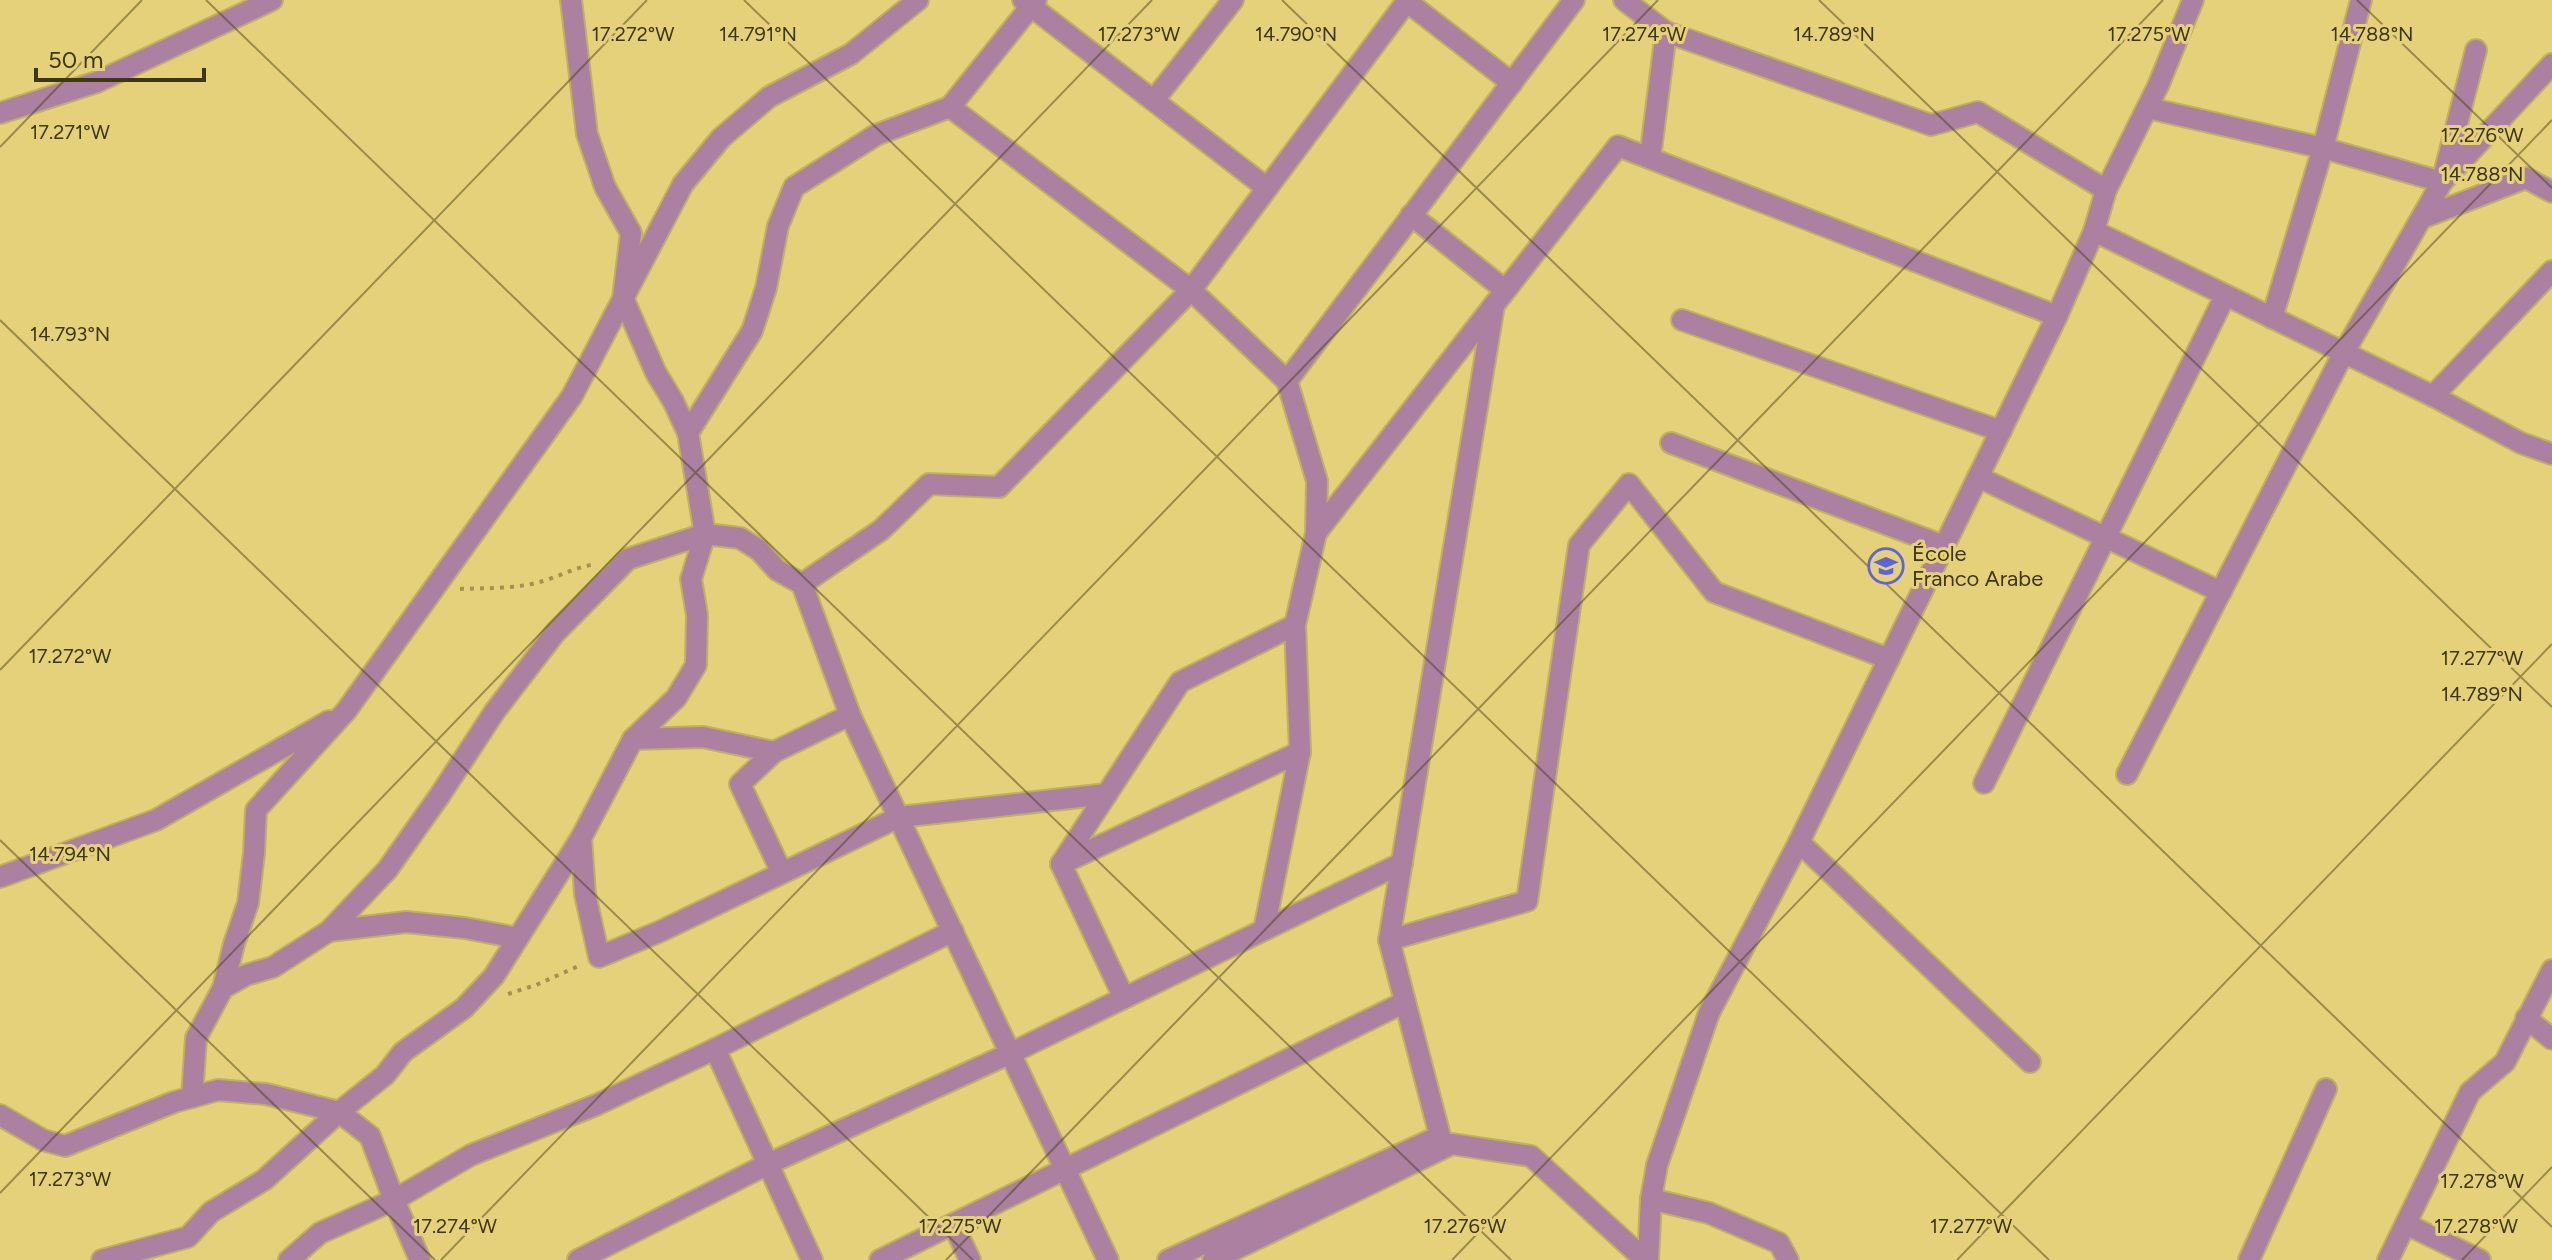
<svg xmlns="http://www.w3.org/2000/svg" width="2552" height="1260" font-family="Figtree,sans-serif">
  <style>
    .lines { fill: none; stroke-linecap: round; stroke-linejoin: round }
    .minor-casing { stroke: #c1af64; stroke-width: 24 }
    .path { stroke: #a29150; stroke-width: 4; stroke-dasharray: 4 6; stroke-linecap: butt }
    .minor { stroke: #ac80a0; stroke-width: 20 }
    .ticks { fill: none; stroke: #3f3612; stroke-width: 2; stroke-opacity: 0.45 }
    .labels { text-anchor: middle; stroke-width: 6; stroke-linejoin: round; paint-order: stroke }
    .poi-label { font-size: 22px; fill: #3f3612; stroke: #e6d17b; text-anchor: start }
    .ticks-label { font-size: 20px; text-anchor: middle; fill: #3f3612; stroke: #e6d17b; stroke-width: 6; stroke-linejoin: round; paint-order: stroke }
  </style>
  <rect width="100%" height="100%" fill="#e6d17b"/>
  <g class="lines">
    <defs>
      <g id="minor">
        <polyline points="571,0 587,134 605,187 631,233 623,298 656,373 673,401 688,433"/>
        <polyline points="1023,0 1267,188"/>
        <polyline points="1036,0 950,107 1191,290 1287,381 1317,481 1316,533 1295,625 1300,752 1264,930"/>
        <polyline points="1405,0 1512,83"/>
        <polyline points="1624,0 1666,32 1931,125 1978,112 2106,190"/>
        <polyline points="1154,100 1233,0"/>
        <polyline points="950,107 876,135 794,187 778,226 766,288 752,331 688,433 705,534 691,579 697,615 696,665 676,698 633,739 581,838 585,894 599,957 661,931 899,817 1107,794"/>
        <polyline points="2148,108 2323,148 2442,182"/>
        <polyline points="0,113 97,82 272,0"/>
        <polyline points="1650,158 1666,32"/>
        <polyline points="2442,182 2476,50"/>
        <polyline points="1411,215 1505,290"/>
        <polyline points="2422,218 2526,178 2552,192"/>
        <polyline points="2094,231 2433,396 2521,443 2552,454"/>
        <polyline points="2272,318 2323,148 2361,0"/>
        <polyline points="1682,320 2001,431"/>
        <polyline points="1287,381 1574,0"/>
        <polyline points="2433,396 2552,271"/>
        <polyline points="1671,443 1944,546"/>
        <polyline points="1978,477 2221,592"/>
        <polyline points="1316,533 1618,146 2057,316"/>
        <polyline points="802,584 881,530 929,484 999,487 1191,290 1407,1"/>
        <polyline points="633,739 703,737 774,752 850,715"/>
        <polyline points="774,752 740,784 782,873"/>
        <polyline points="2127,774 2343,354 2442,182 2552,64"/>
        <polyline points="1984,783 2225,296"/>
        <polyline points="1799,842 2030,1062"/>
        <polyline points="1061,864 1180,682 1295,625"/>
        <polyline points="1061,864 1300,752"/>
        <polyline points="1061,864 1124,998"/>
        <polyline points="0,877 156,820 329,721"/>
        <polyline points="329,931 406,922 465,928 518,938"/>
        <polyline points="1389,940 1527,901 1579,545 1629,484 1714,592 1889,659"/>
        <polyline points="223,988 234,944 248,903 254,853 256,810 346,711 572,396 683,184 721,138 769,97 851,54 918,0"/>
        <polyline points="2526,1018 2552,1039"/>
        <polyline points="715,1049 812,1260"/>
        <polyline points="192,1097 196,1038 223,988 246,975 273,967 329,931 387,870 440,795 495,711 555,633 628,559 705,534 740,538 759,550 777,570 802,584 850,715 1108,1260"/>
        <polyline points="0,1115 43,1140 65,1146 174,1102 218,1090 266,1094 339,1112 370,1136 394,1200 420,1260"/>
        <polyline points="1651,1199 1709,1213 1779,1243 1788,1260"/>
        <polyline points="953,1224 970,1260"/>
        <polyline points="2406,1224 2480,1260"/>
        <polyline points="102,1260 188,1237 211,1212 264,1180 339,1112 385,1075 403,1052 464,1008 494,976 581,838"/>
        <polyline points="289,1260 320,1233 394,1200 471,1155 596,1105 715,1049 953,931"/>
        <polyline points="578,1260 768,1164 1011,1053 1402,863"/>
        <polyline points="880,1260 1405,1002"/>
        <polyline points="1168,1260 1440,1136 1389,940 1494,305"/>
        <polyline points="1213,1260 1452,1144 1531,1156 1645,1260"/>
        <polyline points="1648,1260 1651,1199 1657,1165 1709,1013 1799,842 2057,316 2094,231 2106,190 2158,86 2193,0"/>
        <polyline points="2249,1260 2326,1089"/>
        <polyline points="2388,1260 2470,1092 2505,1062 2552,970"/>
      </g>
    </defs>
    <!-- minor casing -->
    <use href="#minor" class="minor-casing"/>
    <!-- path -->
    <g class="path">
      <path d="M460 589C484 588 519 589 543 581 560 576 574 568 591 565"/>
      <polyline points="508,994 536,985 581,965"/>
    </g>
    <!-- minor -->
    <use href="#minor" class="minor"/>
  </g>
  <!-- ticks -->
  <path class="ticks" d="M206 0 1511 1260M744 0 2049 1260M1282 0 2552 1227M1819 0 2552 707M2357 0 2552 188M0 147 142 0M0 320 973 1260M0 670 647 0M0 840 435 1260M0 1193 1152 0M441 1260 1658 0M946 1260 2163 0M1452 1260 2552 120M1957 1260 2552 644M2462 1260 2552 1167"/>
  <!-- icons -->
  <defs>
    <symbol id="school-ring" viewBox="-11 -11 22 22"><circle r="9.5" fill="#e6d17b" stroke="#5b64db" stroke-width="1.5"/><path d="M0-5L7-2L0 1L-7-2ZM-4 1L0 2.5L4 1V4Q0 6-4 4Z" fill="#5b64db"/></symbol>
  </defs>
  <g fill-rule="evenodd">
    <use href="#school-ring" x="1866" y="546" width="40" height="40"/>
  </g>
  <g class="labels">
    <!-- poi labels -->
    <g class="poi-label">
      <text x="1912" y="561">École<tspan x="1912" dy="25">Franco Arabe</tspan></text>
    </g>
  </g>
  <g class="ticks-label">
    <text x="758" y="41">14.791°N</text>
    <text x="1296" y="41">14.790°N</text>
    <text x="1834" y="41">14.789°N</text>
    <text x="2372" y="41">14.788°N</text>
    <text x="1139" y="41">17.273°W</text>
    <text x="633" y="41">17.272°W</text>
    <text x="1644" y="41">17.274°W</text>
    <text x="2149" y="41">17.275°W</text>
    <text x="70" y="139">17.271°W</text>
    <text x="2482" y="142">17.276°W</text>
    <text x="2482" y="181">14.788°N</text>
    <text x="70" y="341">14.793°N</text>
    <text x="70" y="663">17.272°W</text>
    <text x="2482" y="665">17.277°W</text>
    <text x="2482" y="701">14.789°N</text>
    <text x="70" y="861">14.794°N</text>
    <text x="70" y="1186">17.273°W</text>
    <text x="2482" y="1188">17.278°W</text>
    <text x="455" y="1233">17.274°W</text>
    <text x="960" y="1233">17.275°W</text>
    <text x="1465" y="1233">17.276°W</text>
    <text x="1971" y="1233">17.277°W</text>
    <text x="2476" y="1233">17.278°W</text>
  </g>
  <!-- scale -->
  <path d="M36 68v12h168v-12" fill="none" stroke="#3f3612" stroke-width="4"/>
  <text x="48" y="68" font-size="24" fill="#3f3612" stroke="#e6d17b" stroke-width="6" paint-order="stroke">50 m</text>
</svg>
